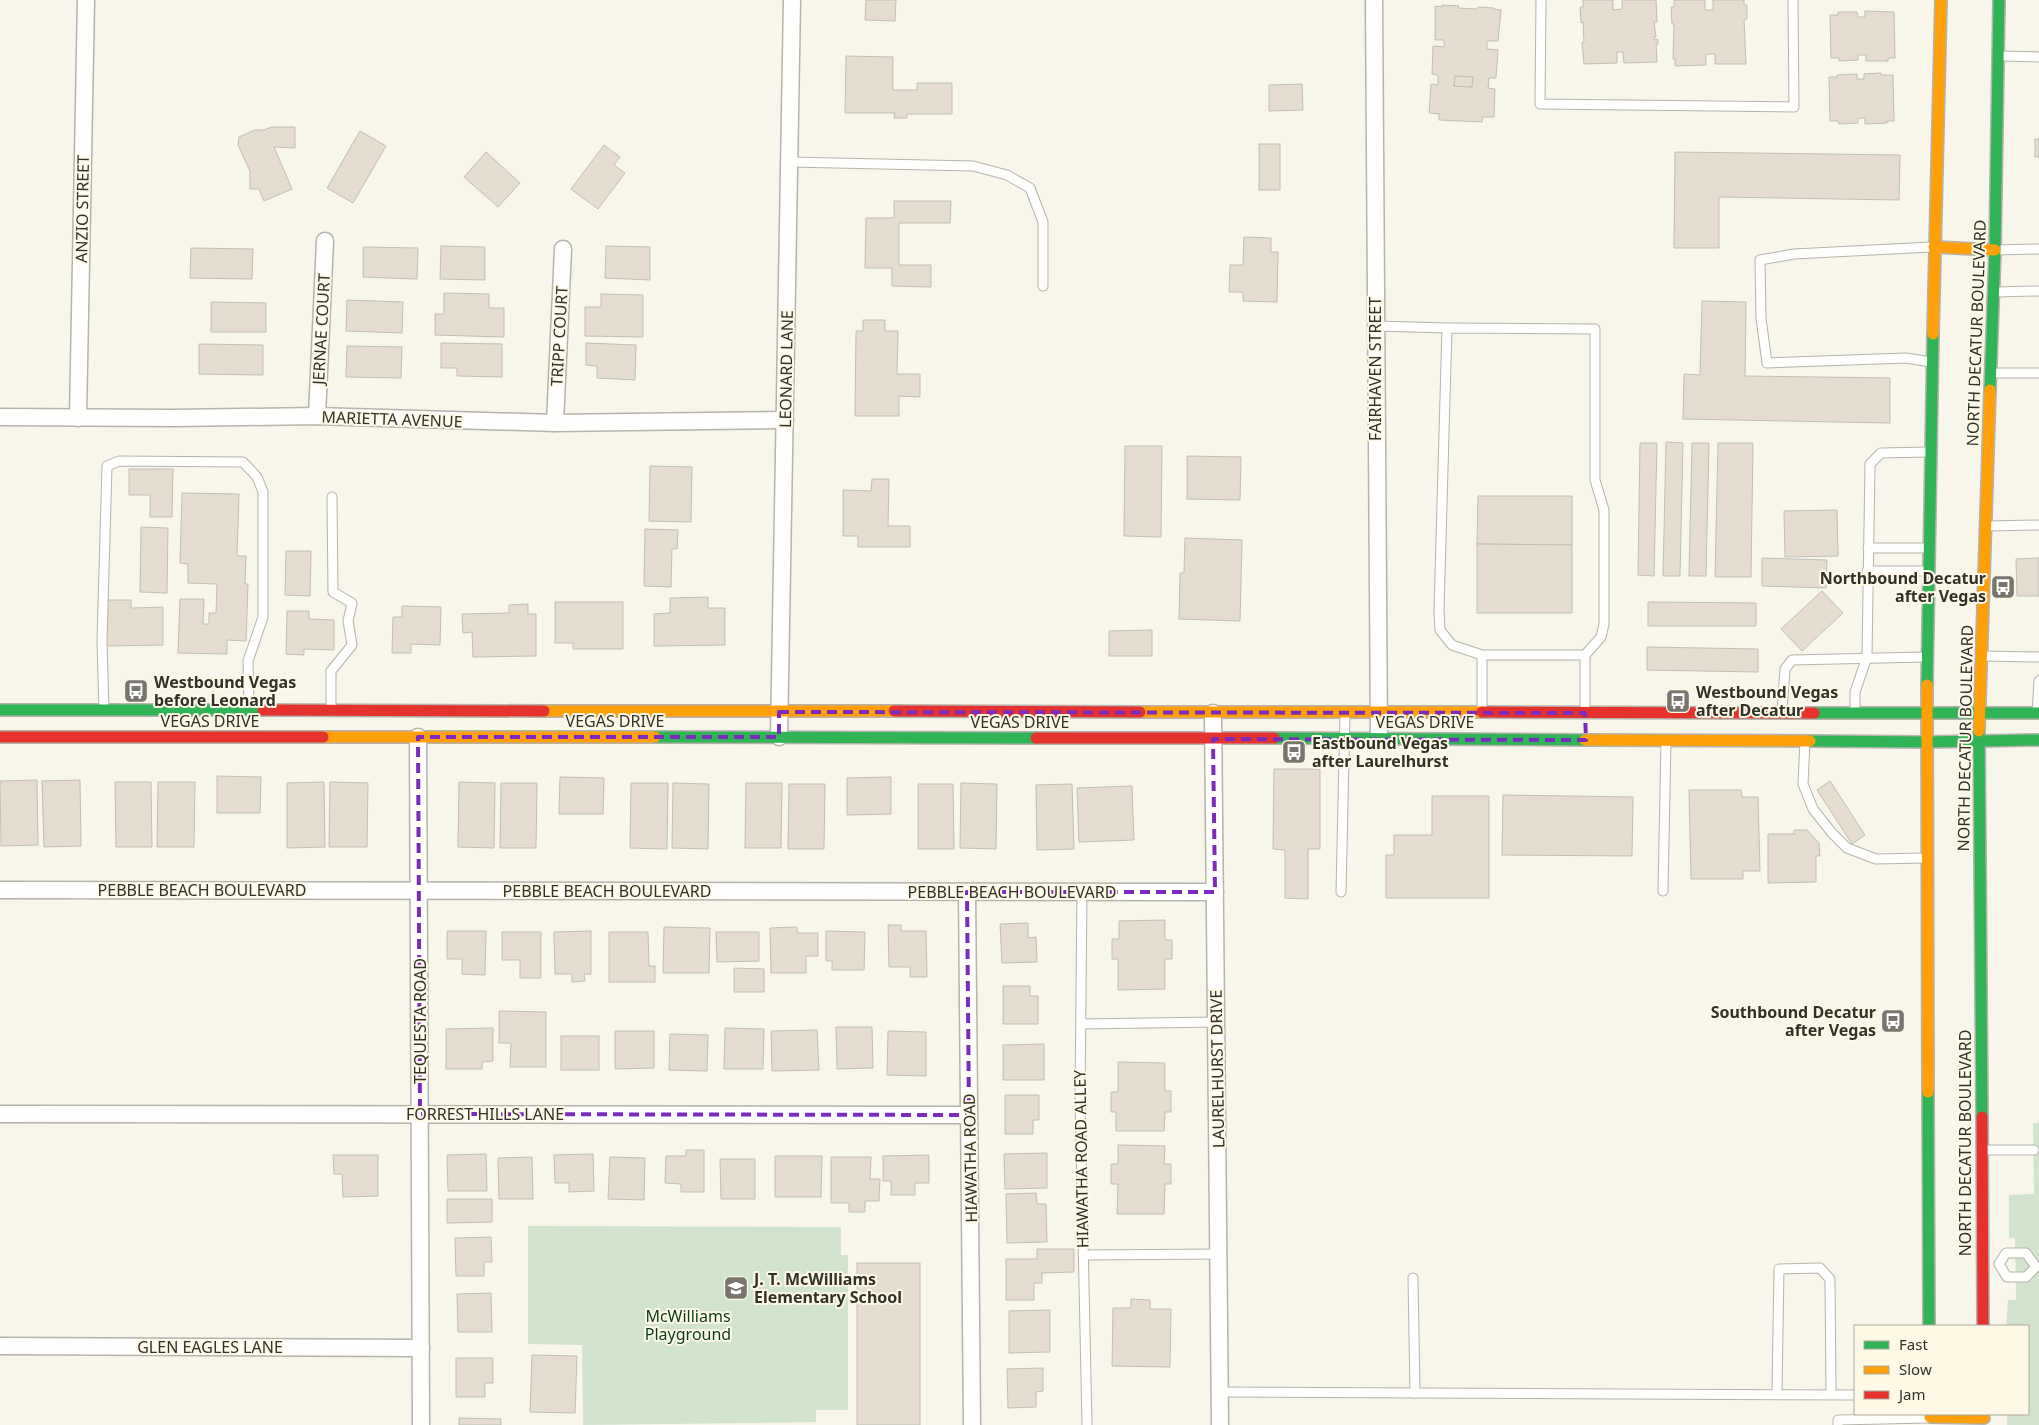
<svg xmlns="http://www.w3.org/2000/svg" width="2039" height="1425" font-family="'Noto Sans',sans-serif">
  <style>
    .green { fill: #d2e3ce }
    .building { fill: #e5ddd0; stroke: #c1beb6; fill-rule: evenodd }
    .lines { fill: none; stroke-linecap: round; stroke-linejoin: round }
    .lane-casing { stroke: #b5b3ab; stroke-width: 11 }
    .street-casing { stroke: #b5b3ab; stroke-width: 19 }
    .fast-casing { stroke: #b5b3ab; stroke-width: 14 }
    .slow-casing { stroke: #b5b3ab; stroke-width: 14 }
    .jam-casing { stroke: #b5b3ab; stroke-width: 14 }
    .lane { stroke: #fefefc; stroke-width: 9 }
    .street { stroke: #fefefc; stroke-width: 16 }
    .fast { stroke: #30b455; stroke-width: 11 }
    .slow { stroke: #ff9f0a; stroke-width: 11 }
    .jam { stroke: #e5322d; stroke-width: 11 }
    .marked { fill: none; stroke: #7b2cbf; stroke-width: 4; stroke-dasharray: 10 6; stroke-linejoin: round }
    .labels { text-anchor: middle; stroke-width: 4; stroke-linejoin: round; paint-order: stroke }
    .street-label { font-size: 16px; fill: #313029; stroke: #fdf9e6 }
    .poi-label { font-size: 16px; font-weight: bold; fill: #313029; stroke: #fdf9e6; text-anchor: start }
    .park-label { font-size: 16px; fill: #083b18; stroke: #fdf9e6 }
  </style>
  <rect width="100%" height="100%" fill="#f8f6eb"/>
  <!-- green -->
  <g class="green">
    <polygon points="2033,1123 2039,1123 2039,1425 2007,1425 2007,1414 2028,1414 2028,1326 2006,1326 2008,1300 2016,1300 2015,1238 2009,1238 2009,1195 2034,1194"/>
    <polygon points="528,1226 841,1227 841,1255 848,1255 848,1410 816,1410 816,1422 583,1425 582,1345 528,1344"/>
  </g>
  <!-- building -->
  <g class="building">
    <polygon points="866,0 896,0 895,21 865,20"/>
    <polygon points="1583,0 1613,0 1613,10 1622,9 1622,0 1656,0 1657,22 1654,22 1656,37 1654,37 1654,40 1658,39 1658,44 1656,45 1657,62 1624,63 1623,52 1617,52 1617,63 1584,64 1582,42 1584,42 1583,22 1581,23 1580,7 1583,7"/>
    <polygon points="1674,0 1705,0 1705,10 1713,10 1713,0 1744,0 1744,5 1747,5 1747,19 1744,20 1746,64 1715,64 1715,54 1706,54 1706,65 1675,66 1675,59 1673,59 1674,24 1672,24 1671,7 1674,7"/>
    <path d="M1442 5 1459 6 1458 8 1477 9 1478 7 1494 8V9L1501 10 1498 41H1487V49L1498 50 1496 78H1489L1488 88 1495 89 1494 117H1483L1482 122 1439 120V114L1429 113 1431 84 1438 85V75L1432 74 1433 46 1444 47V40H1435V6L1442 7ZM1455 76 1473 77 1472 87 1454 86Z"/>
    <polygon points="1865,11 1894,12 1895,58 1888,58 1888,61 1866,61 1866,55 1858,55 1858,60 1839,61 1839,58 1831,58 1830,15 1838,15 1838,12 1857,12 1858,17 1865,17"/>
    <polygon points="846,56 893,57 893,90 917,90 917,83 952,83 952,114 907,114 907,118 894,118 895,113 845,113"/>
    <polygon points="1881,73 1881,75 1893,75 1894,121 1887,121 1887,123 1865,124 1865,118 1858,118 1858,123 1839,124 1838,121 1830,121 1829,77 1837,77 1837,75 1857,74 1857,79 1864,79 1864,74"/>
    <polygon points="1455,76 1473,77 1472,87 1454,86"/>
    <polygon points="1302,84 1303,110 1269,111 1269,85"/>
    <polygon points="271,127 295,127 295,148 274,147 292,189 264,201 259,189 250,189 250,171 238,145 239,137 255,130 264,130"/>
    <polygon points="360,131 386,146 353,203 327,188"/>
    <rect x="2035" y="139" width="4" height="18"/>
    <rect x="1259" y="144" width="21" height="46"/>
    <polygon points="604,145 620,157 614,165 625,173 598,209 571,189"/>
    <polygon points="486,152 520,183 498,207 464,177"/>
    <polygon points="1675,152 1900,155 1899,200 1719,197 1719,248 1674,248"/>
    <polygon points="894,201 951,201 950,223 899,223 899,265 931,265 931,287 892,286 892,268 865,268 866,218 894,218"/>
    <polygon points="1244,237 1271,238 1271,252 1278,252 1277,302 1243,301 1243,292 1229,292 1230,265 1243,265"/>
    <polygon points="441,246 485,247 485,280 440,279"/>
    <polygon points="606,246 650,247 650,280 605,278"/>
    <polygon points="363,247 418,248 417,279 363,277"/>
    <polygon points="191,248 253,249 252,279 190,278"/>
    <polygon points="444,293 489,294 489,308 504,308 504,337 435,335 435,314 444,314"/>
    <polygon points="601,294 643,295 643,337 585,336 585,307 601,307"/>
    <polygon points="347,300 403,302 402,333 346,331"/>
    <polygon points="1702,301 1746,302 1745,376 1890,378 1890,423 1683,419 1684,374 1700,375"/>
    <polygon points="211,302 266,303 266,332 211,332"/>
    <polygon points="863,320 885,320 885,331 898,331 897,374 920,374 920,397 899,396 899,416 855,416 856,331 863,331"/>
    <polygon points="441,343 502,344 502,377 457,376 457,368 441,368"/>
    <polygon points="586,343 636,345 635,380 597,378 597,366 586,365"/>
    <polygon points="199,344 263,345 263,375 199,374"/>
    <polygon points="347,346 402,347 401,378 346,377"/>
    <polygon points="1666,442 1683,443 1680,576 1663,576"/>
    <polygon points="1640,443 1657,443 1654,576 1638,575"/>
    <polygon points="1692,443 1709,443 1706,576 1689,576"/>
    <polygon points="1718,443 1753,443 1751,577 1715,577"/>
    <polygon points="1125,446 1162,446 1161,537 1124,536"/>
    <polygon points="1187,456 1241,457 1240,500 1187,499"/>
    <polygon points="650,466 692,467 691,522 649,521"/>
    <polygon points="129,469 173,469 172,517 150,517 150,495 129,495"/>
    <polygon points="872,479 889,479 888,526 910,526 910,547 858,547 858,536 843,536 843,490 871,491"/>
    <polygon points="182,493 239,494 237,556 246,556 245,584 248,584 246,641 227,640 227,654 178,653 180,599 204,599 203,624 209,624 209,613 216,613 217,584 188,583 188,564 180,563"/>
    <polygon points="1478,496 1572,496 1572,545 1477,544"/>
    <polygon points="1837,510 1838,556 1785,557 1784,511"/>
    <polygon points="141,527 168,528 167,593 140,592"/>
    <polygon points="645,529 678,530 677,549 672,549 671,587 644,586"/>
    <polygon points="1185,538 1242,540 1240,621 1179,619 1180,573 1184,573"/>
    <polygon points="1477,544 1572,545 1572,613 1477,613"/>
    <polygon points="286,551 311,551 310,596 285,595"/>
    <polygon points="1762,558 1827,560 1826,588 1762,586"/>
    <polygon points="2039,558 2039,596 2017,596 2016,559"/>
    <polygon points="1822,591 1843,613 1802,651 1781,629"/>
    <polygon points="708,597 708,608 725,608 725,645 654,646 654,614 670,613 670,598"/>
    <polygon points="105,600 131,600 131,608 163,607 163,645 106,646"/>
    <polygon points="555,602 623,602 623,649 573,649 573,643 555,643"/>
    <polygon points="1648,602 1756,603 1756,626 1648,626"/>
    <polygon points="528,604 528,614 536,614 536,656 473,657 472,632 463,633 462,614 509,613 509,605"/>
    <polygon points="402,606 441,607 440,645 411,644 411,653 392,653 393,617 402,617"/>
    <polygon points="287,611 309,611 309,619 334,620 334,650 304,649 304,655 286,654"/>
    <polygon points="1152,630 1152,656 1109,656 1109,631"/>
    <polygon points="1647,647 1758,649 1758,672 1647,670"/>
    <polygon points="1274,769 1320,769 1320,849 1308,849 1308,899 1285,898 1285,850 1273,849"/>
    <polygon points="217,776 261,777 260,813 217,813"/>
    <polygon points="560,777 604,778 603,814 559,814"/>
    <polygon points="891,777 891,814 847,815 847,778"/>
    <polygon points="37,780 38,845 1,846 0,781"/>
    <polygon points="80,780 81,846 44,847 42,781"/>
    <polygon points="1830,781 1865,835 1852,844 1817,790"/>
    <polygon points="115,782 151,782 152,847 116,847"/>
    <polygon points="158,782 195,782 194,847 157,847"/>
    <polygon points="324,782 325,847 287,848 287,783"/>
    <polygon points="330,782 368,783 367,847 329,847"/>
    <polygon points="459,782 495,783 494,848 458,847"/>
    <polygon points="501,783 537,783 536,848 500,848"/>
    <polygon points="631,783 668,783 667,849 630,848"/>
    <polygon points="673,783 709,784 708,849 672,848"/>
    <polygon points="746,783 782,783 781,848 745,848"/>
    <polygon points="961,783 997,784 996,849 960,848"/>
    <polygon points="789,784 825,784 824,849 788,849"/>
    <polygon points="918,784 953,784 954,849 918,849"/>
    <polygon points="1072,784 1074,849 1037,850 1036,785"/>
    <polygon points="1132,786 1134,840 1079,842 1077,788"/>
    <polygon points="1689,790 1741,790 1742,797 1758,797 1760,871 1743,871 1743,879 1691,879"/>
    <polygon points="1503,795 1633,797 1632,856 1502,855"/>
    <polygon points="1432,796 1489,796 1489,898 1386,898 1386,855 1394,855 1394,835 1432,835"/>
    <polygon points="1794,830 1807,830 1819,843 1820,856 1816,856 1816,882 1768,883 1768,834 1794,834"/>
    <polygon points="1165,920 1165,940 1172,940 1172,959 1165,959 1165,989 1118,990 1118,959 1112,959 1112,939 1119,939 1119,921"/>
    <polygon points="1028,923 1028,938 1036,937 1037,962 1002,963 1000,924"/>
    <polygon points="888,925 901,925 901,931 926,931 927,977 910,977 910,967 889,967"/>
    <polygon points="664,927 710,928 709,973 663,973"/>
    <polygon points="797,927 797,933 818,933 818,956 806,956 806,973 771,973 770,928"/>
    <polygon points="447,931 486,931 485,975 462,974 462,959 447,959"/>
    <polygon points="591,931 591,974 584,974 585,981 572,982 572,974 555,974 554,932"/>
    <polygon points="826,931 865,932 864,970 832,970 832,961 826,961"/>
    <polygon points="502,932 541,932 541,978 520,978 520,960 502,960"/>
    <polygon points="609,932 648,932 649,966 655,966 655,982 609,982"/>
    <polygon points="716,932 759,932 759,961 717,962"/>
    <polygon points="734,968 764,969 764,992 734,992"/>
    <polygon points="1003,986 1030,986 1030,996 1038,996 1038,1024 1003,1024"/>
    <polygon points="499,1011 546,1012 546,1067 510,1067 511,1043 499,1043"/>
    <polygon points="836,1027 872,1027 873,1068 837,1069"/>
    <polygon points="493,1028 493,1061 482,1062 482,1069 446,1069 446,1029"/>
    <polygon points="725,1028 764,1029 763,1069 724,1069"/>
    <polygon points="817,1030 819,1070 772,1071 771,1031"/>
    <polygon points="615,1031 654,1031 654,1068 615,1069"/>
    <polygon points="888,1031 926,1032 926,1076 887,1075"/>
    <polygon points="670,1034 708,1035 707,1071 669,1070"/>
    <rect x="561" y="1036" width="38" height="34"/>
    <polygon points="1044,1044 1044,1080 1003,1080 1003,1045"/>
    <polygon points="1118,1062 1165,1063 1165,1091 1171,1091 1171,1112 1165,1112 1164,1131 1116,1131 1116,1112 1111,1112 1111,1092 1118,1092"/>
    <polygon points="1005,1095 1039,1095 1039,1120 1033,1120 1033,1134 1005,1134"/>
    <polygon points="1118,1145 1165,1146 1164,1164 1171,1164 1171,1184 1165,1184 1164,1214 1117,1214 1118,1184 1111,1184 1111,1164 1118,1164"/>
    <polygon points="686,1150 704,1150 704,1192 681,1192 681,1184 665,1183 666,1156 686,1156"/>
    <polygon points="1047,1153 1047,1188 1005,1189 1004,1154"/>
    <polygon points="486,1154 487,1191 448,1191 447,1155"/>
    <polygon points="593,1154 594,1191 569,1192 569,1183 555,1183 554,1155"/>
    <polygon points="333,1155 378,1155 378,1196 343,1197 342,1174 334,1174"/>
    <polygon points="929,1155 929,1183 915,1183 915,1195 891,1195 891,1181 883,1181 883,1156"/>
    <polygon points="775,1156 822,1156 821,1197 775,1197"/>
    <polygon points="532,1157 533,1199 499,1199 498,1158"/>
    <polygon points="610,1157 645,1158 644,1200 608,1199"/>
    <polygon points="831,1157 871,1157 870,1179 880,1179 879,1201 865,1201 865,1212 849,1212 849,1203 831,1203"/>
    <polygon points="720,1159 755,1159 755,1199 721,1199"/>
    <polygon points="1036,1193 1037,1204 1046,1204 1047,1242 1007,1243 1006,1194"/>
    <polygon points="447,1199 492,1199 492,1222 447,1223"/>
    <polygon points="491,1237 492,1262 484,1262 484,1276 456,1276 455,1238"/>
    <polygon points="1037,1249 1074,1249 1074,1272 1042,1273 1042,1283 1034,1283 1034,1300 1006,1300 1006,1259 1037,1259"/>
    <rect x="857" y="1263" width="63" height="162"/>
    <polygon points="491,1293 492,1332 458,1332 457,1294"/>
    <polygon points="1131,1299 1150,1300 1150,1309 1171,1309 1170,1367 1112,1366 1113,1308 1131,1308"/>
    <polygon points="1050,1310 1050,1352 1009,1353 1009,1311"/>
    <polygon points="532,1355 577,1356 575,1413 530,1412"/>
    <polygon points="456,1358 493,1358 493,1383 485,1383 485,1397 456,1397"/>
    <polygon points="1043,1368 1043,1391 1036,1392 1036,1407 1008,1408 1007,1369"/>
    <polygon points="459,1418 501,1419 501,1425 459,1425"/>
  </g>
  <g class="lines">
    <defs>
      <g id="lane">
        <polyline points="1541,0 1540,104 1794,107 1793,0"/>
        <polyline points="2001,56 2039,57"/>
        <polyline points="789,162 973,166 1007,175 1030,188 1043,222 1043,286"/>
        <polyline points="1997,250 2039,249"/>
        <polyline points="1996,292 2039,291"/>
        <polyline points="1375,326 1447,328"/>
        <polyline points="1931,362 1906,358 1767,363 1761,318 1760,260 1794,254 1931,247"/>
        <polyline points="1992,373 2039,373"/>
        <polyline points="1988,526 2039,525"/>
        <polyline points="1868,548 1927,548"/>
        <polyline points="1867,571 1927,571"/>
        <polyline points="1482,655 1585,655"/>
        <polyline points="1984,656 2039,657"/>
        <polyline points="331,708 331,671 352,645 348,621 352,603 333,592 332,497"/>
        <polyline points="104,710 102,641 107,466 119,461 243,462 257,477 263,492 263,617 248,661 249,710"/>
        <polyline points="1482,711 1482,655 1452,645 1440,630 1439,610 1447,328 1595,329 1595,480 1604,510 1604,624 1601,637 1585,655 1585,712"/>
        <polyline points="1782,711 1785,669 1792,660 1925,657"/>
        <polyline points="1855,711 1855,692 1867,657 1870,464 1881,453 1928,452"/>
        <polyline points="2037,713 2039,681"/>
        <polyline points="1805,741 1803,784 1813,809 1832,833 1847,848 1876,859 1925,858"/>
        <polyline points="1663,891 1666,741"/>
        <polyline points="1082,892 1080,1098 1087,1425"/>
        <polyline points="1341,892 1345,714"/>
        <polyline points="1081,1024 1216,1022"/>
        <polyline points="1985,1150 2034,1150"/>
        <polygon points="2006,1253 2026,1253 2036,1267 2026,1277 2007,1277 1999,1264"/>
        <polyline points="1083,1255 1218,1254"/>
        <polyline points="1413,1278 1415,1393"/>
        <polyline points="1220,1392 1855,1395"/>
        <polyline points="1777,1394 1779,1269 1820,1268 1830,1279 1831,1394"/>
        <polyline points="1838,1425 1838,1420 1927,1418"/>
      </g>
      <g id="street">
        <polyline points="1374,0 1379,738"/>
        <polyline points="317,416 325,241"/>
        <polyline points="0,417 175,418 317,416 555,423 785,420"/>
        <polyline points="78,418 86,0"/>
        <polyline points="555,423 563,249"/>
        <polyline points="1213,713 1220,1425"/>
        <polyline points="418,737 421,1425"/>
        <polyline points="779,737 792,0"/>
        <polyline points="0,890 1215,892"/>
        <polyline points="967,892 972,1425"/>
        <polyline points="0,1114 969,1115"/>
        <polyline points="0,1346 421,1348"/>
      </g>
      <g id="fast">
        <polyline points="1990,390 1995,250 1999,0"/>
        <polyline points="1927,685 1933,334"/>
        <polyline points="0,710 263,710"/>
        <polyline points="1814,713 2039,713"/>
        <polyline points="1979,731 1982,1117"/>
        <polyline points="655,737 1036,738"/>
        <polyline points="1274,738 1585,740"/>
        <polyline points="1810,741 1927,742 2039,740"/>
        <polyline points="1928,1092 1929,1326"/>
      </g>
      <g id="slow">
        <polyline points="1934,247 1995,250"/>
        <polyline points="1933,334 1941,0"/>
        <polyline points="1927,685 1928,1092"/>
        <polyline points="544,711 894,711"/>
        <polyline points="1140,712 1482,712"/>
        <polyline points="1979,731 1990,390"/>
        <polyline points="323,737 655,737"/>
        <polyline points="1585,740 1810,741"/>
        <polyline points="1930,1417 1984,1418"/>
      </g>
      <g id="jam">
        <polyline points="263,710 544,711"/>
        <polyline points="894,711 1140,712"/>
        <polyline points="1482,712 1814,713"/>
        <polyline points="0,737 323,737"/>
        <polyline points="1036,738 1274,738"/>
        <polyline points="1982,1117 1983,1326"/>
      </g>
    </defs>
    <!-- lane casing -->
    <use href="#lane" class="lane-casing"/>
    <!-- street casing -->
    <use href="#street" class="street-casing"/>
    <!-- fast casing -->
    <use href="#fast" class="fast-casing"/>
    <!-- slow casing -->
    <use href="#slow" class="slow-casing"/>
    <!-- jam casing -->
    <use href="#jam" class="jam-casing"/>
    <!-- lane -->
    <use href="#lane" class="lane"/>
    <!-- street -->
    <use href="#street" class="street"/>
    <!-- fast -->
    <use href="#fast" class="fast"/>
    <!-- slow -->
    <use href="#slow" class="slow"/>
    <!-- jam -->
    <use href="#jam" class="jam"/>
  </g>
  <!-- marked area -->
  <path class="marked" d="M779 712 1585 713 1586 740 1213 739 1215 892H967L969 1115 420 1114 418 737H779Z"/>
  <!-- icons -->
  <defs>
    <symbol id="bus-square" viewBox="-11 -11 22 22"><rect x="-9" y="-9" width="18" height="18" rx="4" fill="#77756d" stroke="#fdf9e6"/><path d="M-5-6H5V4H4V6H2V4H-2V6H-4V4H-5ZM-3.5-4V0h7V-4ZM-3.5 1.2v1.5H-2V1.2ZM2 1.2v1.5H3.5V1.2Z" fill="#fff"/></symbol>
    <symbol id="school-square" viewBox="-11 -11 22 22"><rect x="-9" y="-9" width="18" height="18" rx="4" fill="#77756d" stroke="#fdf9e6"/><path d="M0-5L7-2L0 1L-7-2ZM-4 1L0 2.5L4 1V4Q0 6-4 4Z" fill="#fff"/></symbol>
  </defs>
  <g fill-rule="evenodd">
    <use href="#bus-square" x="1989" y="573" width="28" height="28"/>
    <use href="#bus-square" x="122" y="677" width="28" height="28"/>
    <use href="#bus-square" x="1664" y="687" width="28" height="28"/>
    <use href="#bus-square" x="1280" y="738" width="28" height="28"/>
    <use href="#bus-square" x="1879" y="1007" width="28" height="28"/>
    <use href="#school-square" x="722" y="1274" width="28" height="28"/>
  </g>
  <g class="labels">
    <!-- street labels -->
    <g class="street-label">
      <text transform="translate(82 209) rotate(-89)" y="6">ANZIO STREET</text>
      <text transform="translate(321 329) rotate(-87)" y="6">JERNAE COURT</text>
      <text transform="translate(1976 333) rotate(-88)" y="6">NORTH DECATUR BOULEVARD</text>
      <text transform="translate(559 336) rotate(-87)" y="6">TRIPP COURT</text>
      <text transform="translate(786 369) rotate(-89)" y="6">LEONARD LANE</text>
      <text transform="translate(1375 369) rotate(-90)" y="6">FAIRHAVEN STREET</text>
      <text transform="translate(392 419) rotate(2)" y="6">MARIETTA AVENUE</text>
      <text x="210" y="727">VEGAS DRIVE</text>
      <text x="615" y="727">VEGAS DRIVE</text>
      <text x="1020" y="728">VEGAS DRIVE</text>
      <text x="1425" y="728">VEGAS DRIVE</text>
      <text transform="translate(1965 738) rotate(-89)" y="6">NORTH DECATUR BOULEVARD</text>
      <text x="202" y="896">PEBBLE BEACH BOULEVARD</text>
      <text x="607" y="897">PEBBLE BEACH BOULEVARD</text>
      <text x="1012" y="898">PEBBLE BEACH BOULEVARD</text>
      <text transform="translate(420 1021) rotate(-90)" y="6">TEQUESTA ROAD</text>
      <text transform="translate(1217 1069) rotate(-91)" y="6">LAURELHURST DRIVE</text>
      <text x="485" y="1120">FORREST HILLS LANE</text>
      <text transform="translate(1965 1143) rotate(-90)" y="6">NORTH DECATUR BOULEVARD</text>
      <text transform="translate(970 1158) rotate(-91)" y="6">HIAWATHA ROAD</text>
      <text transform="translate(1081 1159) rotate(-91)" y="6">HIAWATHA ROAD ALLEY</text>
      <text x="210" y="1353">GLEN EAGLES LANE</text>
    </g>
    <!-- poi labels -->
    <g class="poi-label">
      <text x="1986" y="584" text-anchor="end">Northbound Decatur<tspan x="1986" dy="18">after Vegas</tspan></text>
      <text x="154" y="688">Westbound Vegas<tspan x="154" dy="18">before Leonard</tspan></text>
      <text x="1696" y="698">Westbound Vegas<tspan x="1696" dy="18">after Decatur</tspan></text>
      <text x="1312" y="749">Eastbound Vegas<tspan x="1312" dy="18">after Laurelhurst</tspan></text>
      <text x="1876" y="1018" text-anchor="end">Southbound Decatur<tspan x="1876" dy="18">after Vegas</tspan></text>
      <text x="754" y="1285">J. T. McWilliams<tspan x="754" dy="18">Elementary School</tspan></text>
    </g>
    <!-- park labels -->
    <g class="park-label">
      <text x="688" y="1322">McWilliams<tspan x="688" dy="18">Playground</tspan></text>
    </g>
  </g>
  <!-- legend -->
  <rect x="1854" y="1325" width="175" height="90" fill="#fdf9e6" stroke="#aba99a"/>
  <rect x="1864" y="1341" width="25" height="8" fill="#30b455" stroke="#aba99a"/>
  <text x="1899" y="1350" font-size="15" fill="#313029">Fast</text>
  <rect x="1864" y="1366" width="25" height="8" fill="#ff9f0a" stroke="#aba99a"/>
  <text x="1899" y="1375" font-size="15" fill="#313029">Slow</text>
  <rect x="1864" y="1391" width="25" height="8" fill="#e5322d" stroke="#aba99a"/>
  <text x="1899" y="1400" font-size="15" fill="#313029">Jam</text>
</svg>
